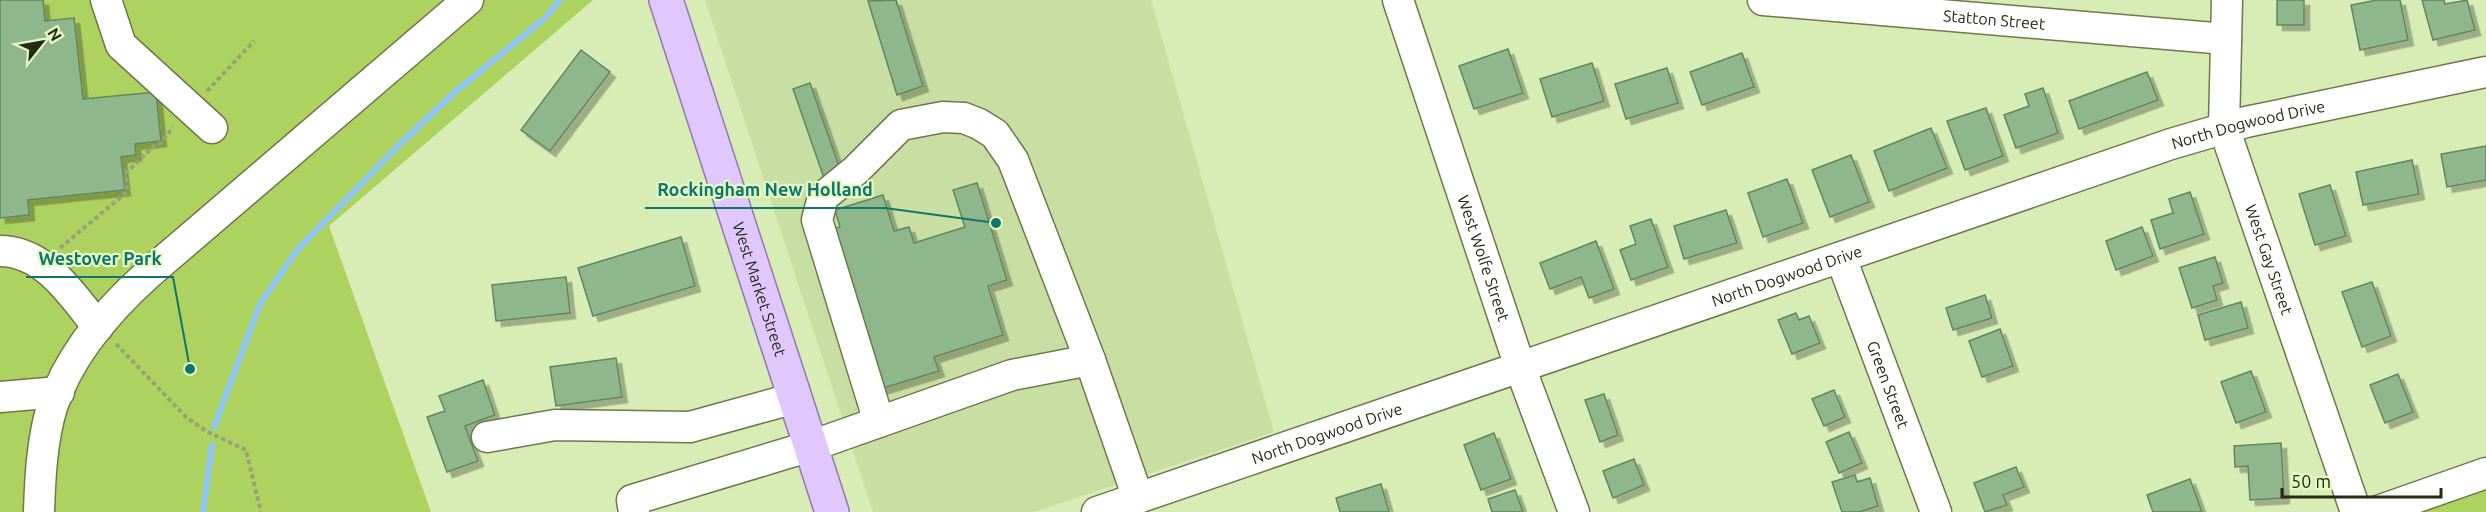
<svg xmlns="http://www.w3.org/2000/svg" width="2486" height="512" font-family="Ubuntu,sans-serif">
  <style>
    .built { fill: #c9dea2 }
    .green { fill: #aed25f }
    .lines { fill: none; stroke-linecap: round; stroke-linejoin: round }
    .stream { stroke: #8dc6f6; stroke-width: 6 }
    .building { fill: #8eb78c; stroke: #60875f; stroke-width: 1.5; filter: url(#shadow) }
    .minor-casing { stroke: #6a7b49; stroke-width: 33 }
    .major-casing { stroke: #9179ac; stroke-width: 36 }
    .path { stroke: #94a379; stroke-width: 4; stroke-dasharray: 4.5 3; stroke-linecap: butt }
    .minor { stroke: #fff; stroke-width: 30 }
    .major { stroke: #e0c8fe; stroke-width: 33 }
    .labels { text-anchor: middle; stroke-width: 4.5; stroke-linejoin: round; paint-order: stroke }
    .street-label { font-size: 16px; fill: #232a15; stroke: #e5f9c2 }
    .leader { fill: none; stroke: #0f766e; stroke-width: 2 }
    .callout-dot { fill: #0f766e; stroke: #e5f9c2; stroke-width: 2 }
    .callout-label { font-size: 18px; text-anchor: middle; font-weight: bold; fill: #0f766e; stroke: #e5f9c2; stroke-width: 4.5; stroke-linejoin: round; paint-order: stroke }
  </style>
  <defs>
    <filter id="shadow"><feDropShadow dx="5.5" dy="5.5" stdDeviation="0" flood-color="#0004"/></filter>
  </defs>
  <rect width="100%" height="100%" fill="#d8ecb5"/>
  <!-- built -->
  <polygon class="built" points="705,0 1151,0 1274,432 1034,512 873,512"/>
  <!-- green -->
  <g class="green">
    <polygon points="0,0 593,0 329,226 431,512 0,512"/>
    <polygon points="2486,488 2486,512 2417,512"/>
  </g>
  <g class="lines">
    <!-- stream -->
    <g class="stream">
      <polyline points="214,427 260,304 297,250 401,143 455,92 546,17 560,0"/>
      <polyline points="203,512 212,445"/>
    </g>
  </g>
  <!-- building -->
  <g class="building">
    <polygon points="0,0 43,0 45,21 74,18 83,99 156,92 161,141 135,144 136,155 121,157 125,190 28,200 29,215 0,218"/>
    <polygon points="896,0 923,86 897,95 868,1"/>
    <rect x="2277" y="0" width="27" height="25"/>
    <polygon points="2377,0 2400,0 2408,40 2360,50 2351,5"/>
    <polygon points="2422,0 2444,0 2445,4 2467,0 2475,30 2433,40"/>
    <polygon points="1508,49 1523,93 1474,109 1459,66"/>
    <polygon points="581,50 610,72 550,151 521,130"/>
    <polygon points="1742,53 1754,87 1702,105 1690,72"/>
    <polygon points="1592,63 1604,101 1552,117 1540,79"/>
    <polygon points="1667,68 1678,103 1626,119 1615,84"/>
    <polygon points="2147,72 2158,100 2079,129 2069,101"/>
    <polygon points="810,83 841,172 824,178 793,89"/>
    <polygon points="2043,88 2058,133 2016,148 2004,115 2029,106 2025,94"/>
    <polygon points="1986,108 2003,156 1965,170 1947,121"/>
    <polygon points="1931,128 1947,168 1889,191 1874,151"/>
    <polygon points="2486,146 2486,180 2447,187 2441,154"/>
    <polygon points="1851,155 1869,202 1830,217 1812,170"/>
    <polygon points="2412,160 2419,194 2363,205 2356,172"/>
    <polygon points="1787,179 1803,223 1763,237 1748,193"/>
    <polygon points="977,183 1007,280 988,286 1003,335 934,357 939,371 880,389 830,230 840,227 835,210 883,195 894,231 909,227 914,243 965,227 953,190"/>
    <polygon points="2330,185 2346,236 2315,245 2299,194"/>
    <polygon points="2190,192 2204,234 2160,249 2151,220 2173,213 2169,199"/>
    <polygon points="1726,210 1737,243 1684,259 1674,226"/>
    <polygon points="1651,219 1668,267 1631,280 1620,250 1636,244 1630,226"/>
    <polygon points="2142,227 2153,256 2116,270 2106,241"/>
    <polygon points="681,237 695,286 593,316 578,268"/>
    <polygon points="1596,241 1614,289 1589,298 1581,277 1550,289 1540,263"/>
    <polygon points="2215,257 2223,283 2213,286 2217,300 2192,308 2179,268"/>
    <polygon points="566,277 570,313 496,321 492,285"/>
    <polygon points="2372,282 2391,336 2362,347 2342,292"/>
    <polygon points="1985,295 1992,318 1953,330 1946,308"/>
    <polygon points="2241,302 2248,328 2205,340 2198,315"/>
    <polygon points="1796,313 1799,320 1809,316 1820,343 1792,354 1778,320"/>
    <polygon points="2000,329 2013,366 1982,377 1969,341"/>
    <polygon points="616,358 622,397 556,406 550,367"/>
    <polygon points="2251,371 2266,412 2236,423 2221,382"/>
    <polygon points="2398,374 2413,412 2385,423 2370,385"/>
    <polygon points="483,380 495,415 465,426 478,461 447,472 427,417 445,411 439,396"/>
    <polygon points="1834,390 1845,417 1824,426 1812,399"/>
    <polygon points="1604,394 1618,435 1600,442 1585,400"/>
    <polygon points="1849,432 1862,463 1839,473 1826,442"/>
    <polygon points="1494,433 1511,479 1481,490 1464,445"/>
    <polygon points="2281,443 2284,498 2250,500 2248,466 2235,467 2234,446"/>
    <polygon points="1634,459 1644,485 1613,498 1603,471"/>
    <polygon points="2016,467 2024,487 2003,495 2007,505 1985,512 1974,483"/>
    <polygon points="1855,475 1857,482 1870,478 1878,506 1859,512 1842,512 1832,482"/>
    <polygon points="2190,479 2202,512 2153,512 2147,495"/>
    <polygon points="1381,484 1389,512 1340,512 1336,498"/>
    <polygon points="1515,490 1523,512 1492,512 1488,499"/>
  </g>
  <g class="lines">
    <defs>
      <g id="minor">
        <polyline points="106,0 121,45 212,128"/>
        <path id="s1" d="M1398 0 1520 367 1574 512"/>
        <path id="s2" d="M1763 0 2226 39"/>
        <path id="s3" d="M2227 0 2224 128 2356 512"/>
        <path d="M0 251C45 251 73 296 98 327"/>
        <path id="s4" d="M1841 258 1936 512"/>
        <polyline points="0,397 59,392"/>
        <polyline points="879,422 817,220 823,197 856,170 901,125 943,117 964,118 979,124 995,134 1013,160 1090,360 1138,498"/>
        <polyline points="487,437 555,425 690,427 795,398"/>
        <path d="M39 512C40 478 42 440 52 407 69 355 108 310 148 274L468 0"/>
        <polyline points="634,512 632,500 811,446 1012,375 1090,360"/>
        <path id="s5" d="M1097 512 2171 144 2246 122 2486 72"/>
        <polyline points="2375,512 2486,473"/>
      </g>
      <g id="major">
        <path id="s6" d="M666 0 832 512"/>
      </g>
    </defs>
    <!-- minor casing -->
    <use href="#minor" class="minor-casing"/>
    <!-- major casing -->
    <use href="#major" class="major-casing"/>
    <!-- path -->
    <g class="path">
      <polyline points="207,91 254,41"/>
      <polyline points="60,248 127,192 126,173 156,144 161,143 173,127"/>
      <polyline points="116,344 186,417 206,431 246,450 261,512"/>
    </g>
    <!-- minor -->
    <use href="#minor" class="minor"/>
    <!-- major -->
    <use href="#major" class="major"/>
  </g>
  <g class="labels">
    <!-- street labels -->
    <g class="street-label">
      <text dy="6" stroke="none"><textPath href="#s2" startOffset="232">Statton Street</textPath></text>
      <text dy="6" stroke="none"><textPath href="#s5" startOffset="1215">North Dogwood Drive</textPath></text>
      <text dy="6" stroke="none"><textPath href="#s1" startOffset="272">West Wolfe Street</textPath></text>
      <text dy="6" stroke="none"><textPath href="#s3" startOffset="267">West Gay Street</textPath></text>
      <text dy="6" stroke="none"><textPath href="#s5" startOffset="729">North Dogwood Drive</textPath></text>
      <text dy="6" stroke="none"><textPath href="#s6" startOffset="304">West Market Street</textPath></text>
      <text dy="6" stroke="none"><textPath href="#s4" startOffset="135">Green Street</textPath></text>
      <text dy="6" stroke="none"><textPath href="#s5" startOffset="243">North Dogwood Drive</textPath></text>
    </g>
  </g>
  <!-- callouts -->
  <path class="leader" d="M996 223L885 208H645M190 369L173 277H26"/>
  <g class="callout-dot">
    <circle cx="996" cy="223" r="6"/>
    <circle cx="190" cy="369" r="6"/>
  </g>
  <g class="callout-label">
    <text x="765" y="196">Rockingham New Holland</text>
    <text x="100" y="265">Westover Park</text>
  </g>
  <!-- north arrow -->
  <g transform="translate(42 42) rotate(59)" stroke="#e5f9c2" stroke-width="4.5" paint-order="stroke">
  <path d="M0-4.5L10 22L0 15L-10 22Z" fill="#232a15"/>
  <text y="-9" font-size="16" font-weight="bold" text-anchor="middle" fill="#232a15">N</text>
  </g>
  <!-- scale -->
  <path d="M2282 488v9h159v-9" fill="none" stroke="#232a15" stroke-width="3"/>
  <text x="2291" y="488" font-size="18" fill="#232a15" stroke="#e5f9c2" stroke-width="4.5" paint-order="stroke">50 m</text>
</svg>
